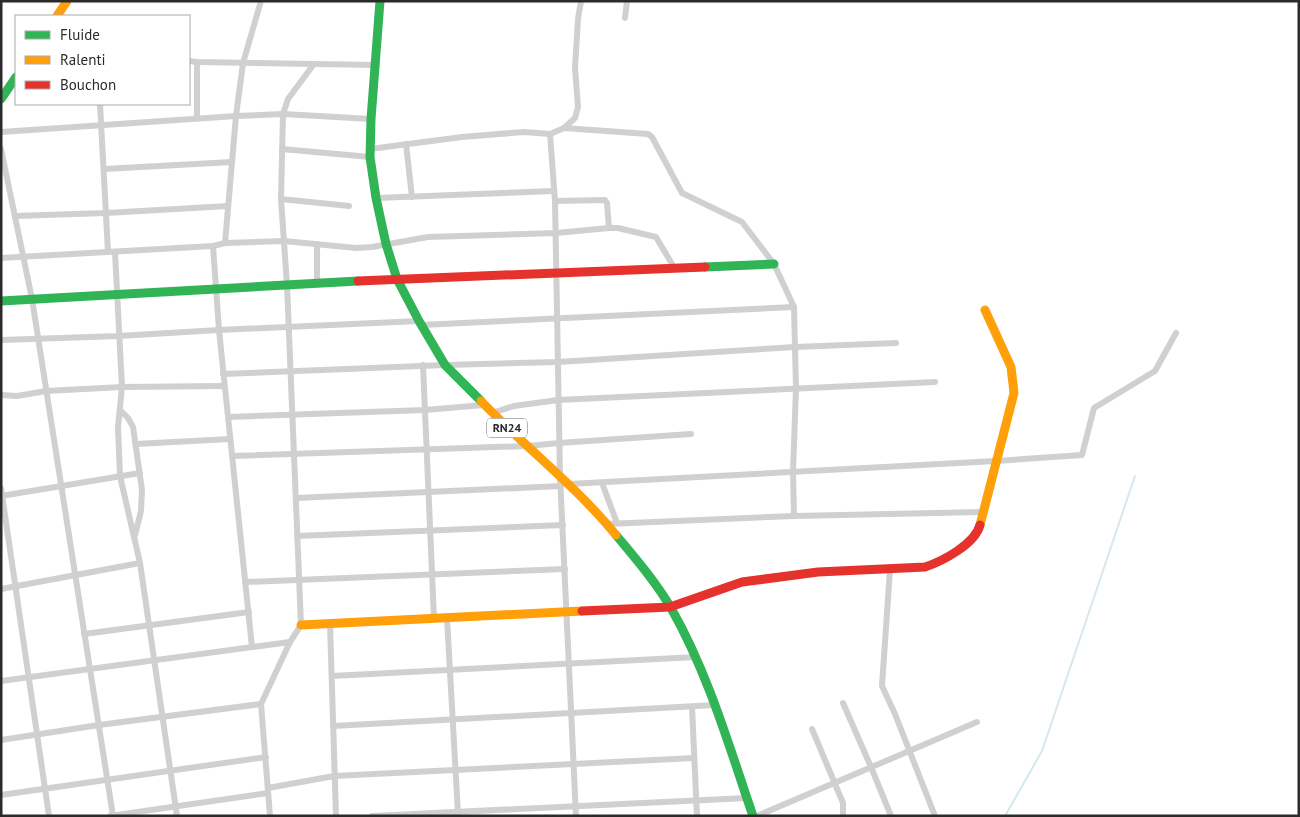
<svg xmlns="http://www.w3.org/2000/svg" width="1300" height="817" font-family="'PT Sans',sans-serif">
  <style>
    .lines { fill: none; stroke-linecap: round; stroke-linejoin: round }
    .stream { stroke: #d6e7f0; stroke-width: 2 }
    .street { stroke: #d0d0d0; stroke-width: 6 }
    .fast { stroke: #30b455; stroke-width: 9 }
    .slow { stroke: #ff9f0a; stroke-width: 9 }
    .jam { stroke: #e5322d; stroke-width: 9 }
    .labels { text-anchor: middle; stroke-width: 5; stroke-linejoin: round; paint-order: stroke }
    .shield { fill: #fff; stroke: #6b6b6b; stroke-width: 1 }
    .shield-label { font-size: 12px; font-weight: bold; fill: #2b2b2b }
  </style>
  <rect width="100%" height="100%" fill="#fff"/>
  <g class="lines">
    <!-- stream -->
    <polyline class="stream" points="1005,816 1042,751 1135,476"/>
    <!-- street -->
    <g class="street">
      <polyline points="625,18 627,1"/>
      <polyline points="189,61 197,62 375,65"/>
      <polyline points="100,104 108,252"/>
      <polyline points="197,118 197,62"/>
      <polyline points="564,128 648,134 652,137 682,193 742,222 774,264 794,307 796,388 793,472 794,516"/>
      <polyline points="1,132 236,116 283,114 371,119"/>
      <polyline points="550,134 555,201 560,476 576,816"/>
      <polyline points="406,144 412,197"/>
      <polyline points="1,149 32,299 113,816"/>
      <polyline points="282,149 370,157"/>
      <polyline points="370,149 462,137 524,132 550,134 564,128 575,118 578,107 575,68 578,19 581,1"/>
      <polyline points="104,169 232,162"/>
      <polyline points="376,198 554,191"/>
      <polyline points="281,199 349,206"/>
      <polyline points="555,201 605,200 607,203 609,228"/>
      <polyline points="15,216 106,213 228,206"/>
      <polyline points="225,243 236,116 243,63 261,1"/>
      <polyline points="213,246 219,330 252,647"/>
      <polyline points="115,252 122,387 118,427 120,476 140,563 177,816"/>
      <polyline points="1,258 213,246 225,243 284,241 356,248 372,247 428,237 556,233 609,228 618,228 656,237 675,269"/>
      <polyline points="317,283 317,244"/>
      <polyline points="421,325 794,307"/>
      <polyline points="1,340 118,336 219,330 419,321"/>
      <polyline points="423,365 434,619"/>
      <polyline points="223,374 445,365 558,362 795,347 896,343"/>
      <polyline points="1,395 17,396 46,391 122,387 224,386"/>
      <polyline points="120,410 128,418 133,427 142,490 141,511 135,535"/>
      <polyline points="492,413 514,406 558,400 935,382"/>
      <polyline points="228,417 425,410 484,405"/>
      <polyline points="136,444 230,439"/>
      <polyline points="232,456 528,446 559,443 691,434"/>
      <polyline points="602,483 617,523"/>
      <polyline points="569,484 996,461 1082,455 1094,408 1155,371 1176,333"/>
      <polyline points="1,488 49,816"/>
      <polyline points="1,496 140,473"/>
      <polyline points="296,498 561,486"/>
      <polyline points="607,524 794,516 983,512"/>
      <polyline points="297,536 563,525"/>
      <polyline points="890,569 882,686 895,714 935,816"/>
      <polyline points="245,582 565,569"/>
      <polyline points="1,589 140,563"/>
      <polyline points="447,618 458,814"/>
      <polyline points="330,624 336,816"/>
      <polyline points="84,634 249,612"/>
      <polyline points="332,676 696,657"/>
      <polyline points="1,681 290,642"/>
      <polyline points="843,703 871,767 891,816"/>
      <polyline points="692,707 697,816"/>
      <polyline points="333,726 715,705"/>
      <polyline points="812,729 843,803 843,816"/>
      <polyline points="1,740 99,725 261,704"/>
      <polyline points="268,788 334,776 694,758"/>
      <polyline points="1,795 266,757"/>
      <polyline points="110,816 268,793"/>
      <polyline points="270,816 261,704 290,642 301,625 287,285 281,199 283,114 288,99 314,64"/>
      <polyline points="372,816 747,798"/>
      <polyline points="757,816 977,722"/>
    </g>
    <!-- fast -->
    <g class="fast">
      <polyline points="380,1 371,119 370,157 376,198 386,244 397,279 419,321 445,365 481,401"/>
      <polyline points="1,99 16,77"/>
      <polyline points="705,267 774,264"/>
      <polyline points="1,301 358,281"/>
      <path d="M616 535C635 558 656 582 671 608 708 673 729 746 753 816"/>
    </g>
    <!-- slow -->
    <g class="slow">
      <polyline points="57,16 67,1"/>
      <path d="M481 401C525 447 576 486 616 535"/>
      <polyline points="980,525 1014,393 1011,367 985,310"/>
      <polyline points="301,625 582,611"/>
    </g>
    <!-- jam -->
    <g class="jam">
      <polyline points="358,281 705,267"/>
      <path d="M582 611 670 607 742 582 818 572 925 567C943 561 975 544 980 525"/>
    </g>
  </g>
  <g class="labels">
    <!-- shield labels -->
    <rect class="shield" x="487" y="418.5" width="40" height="19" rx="4"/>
    <g class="shield-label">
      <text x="507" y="432">RN24</text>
    </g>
  </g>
  <!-- border -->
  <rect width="1300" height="817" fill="none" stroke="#2b2b2b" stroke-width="5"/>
  <!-- legend -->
  <rect x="15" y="15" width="175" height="90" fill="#ffffff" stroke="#aaaaaa"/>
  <rect x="25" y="31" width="25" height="8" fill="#30b455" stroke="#aaaaaa"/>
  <text x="60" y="40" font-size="15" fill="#2b2b2b">Fluide</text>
  <rect x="25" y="56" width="25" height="8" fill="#ff9f0a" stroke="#aaaaaa"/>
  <text x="60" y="65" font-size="15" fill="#2b2b2b">Ralenti</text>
  <rect x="25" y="81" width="25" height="8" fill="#e5322d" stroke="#aaaaaa"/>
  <text x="60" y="90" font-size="15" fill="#2b2b2b">Bouchon</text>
</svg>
